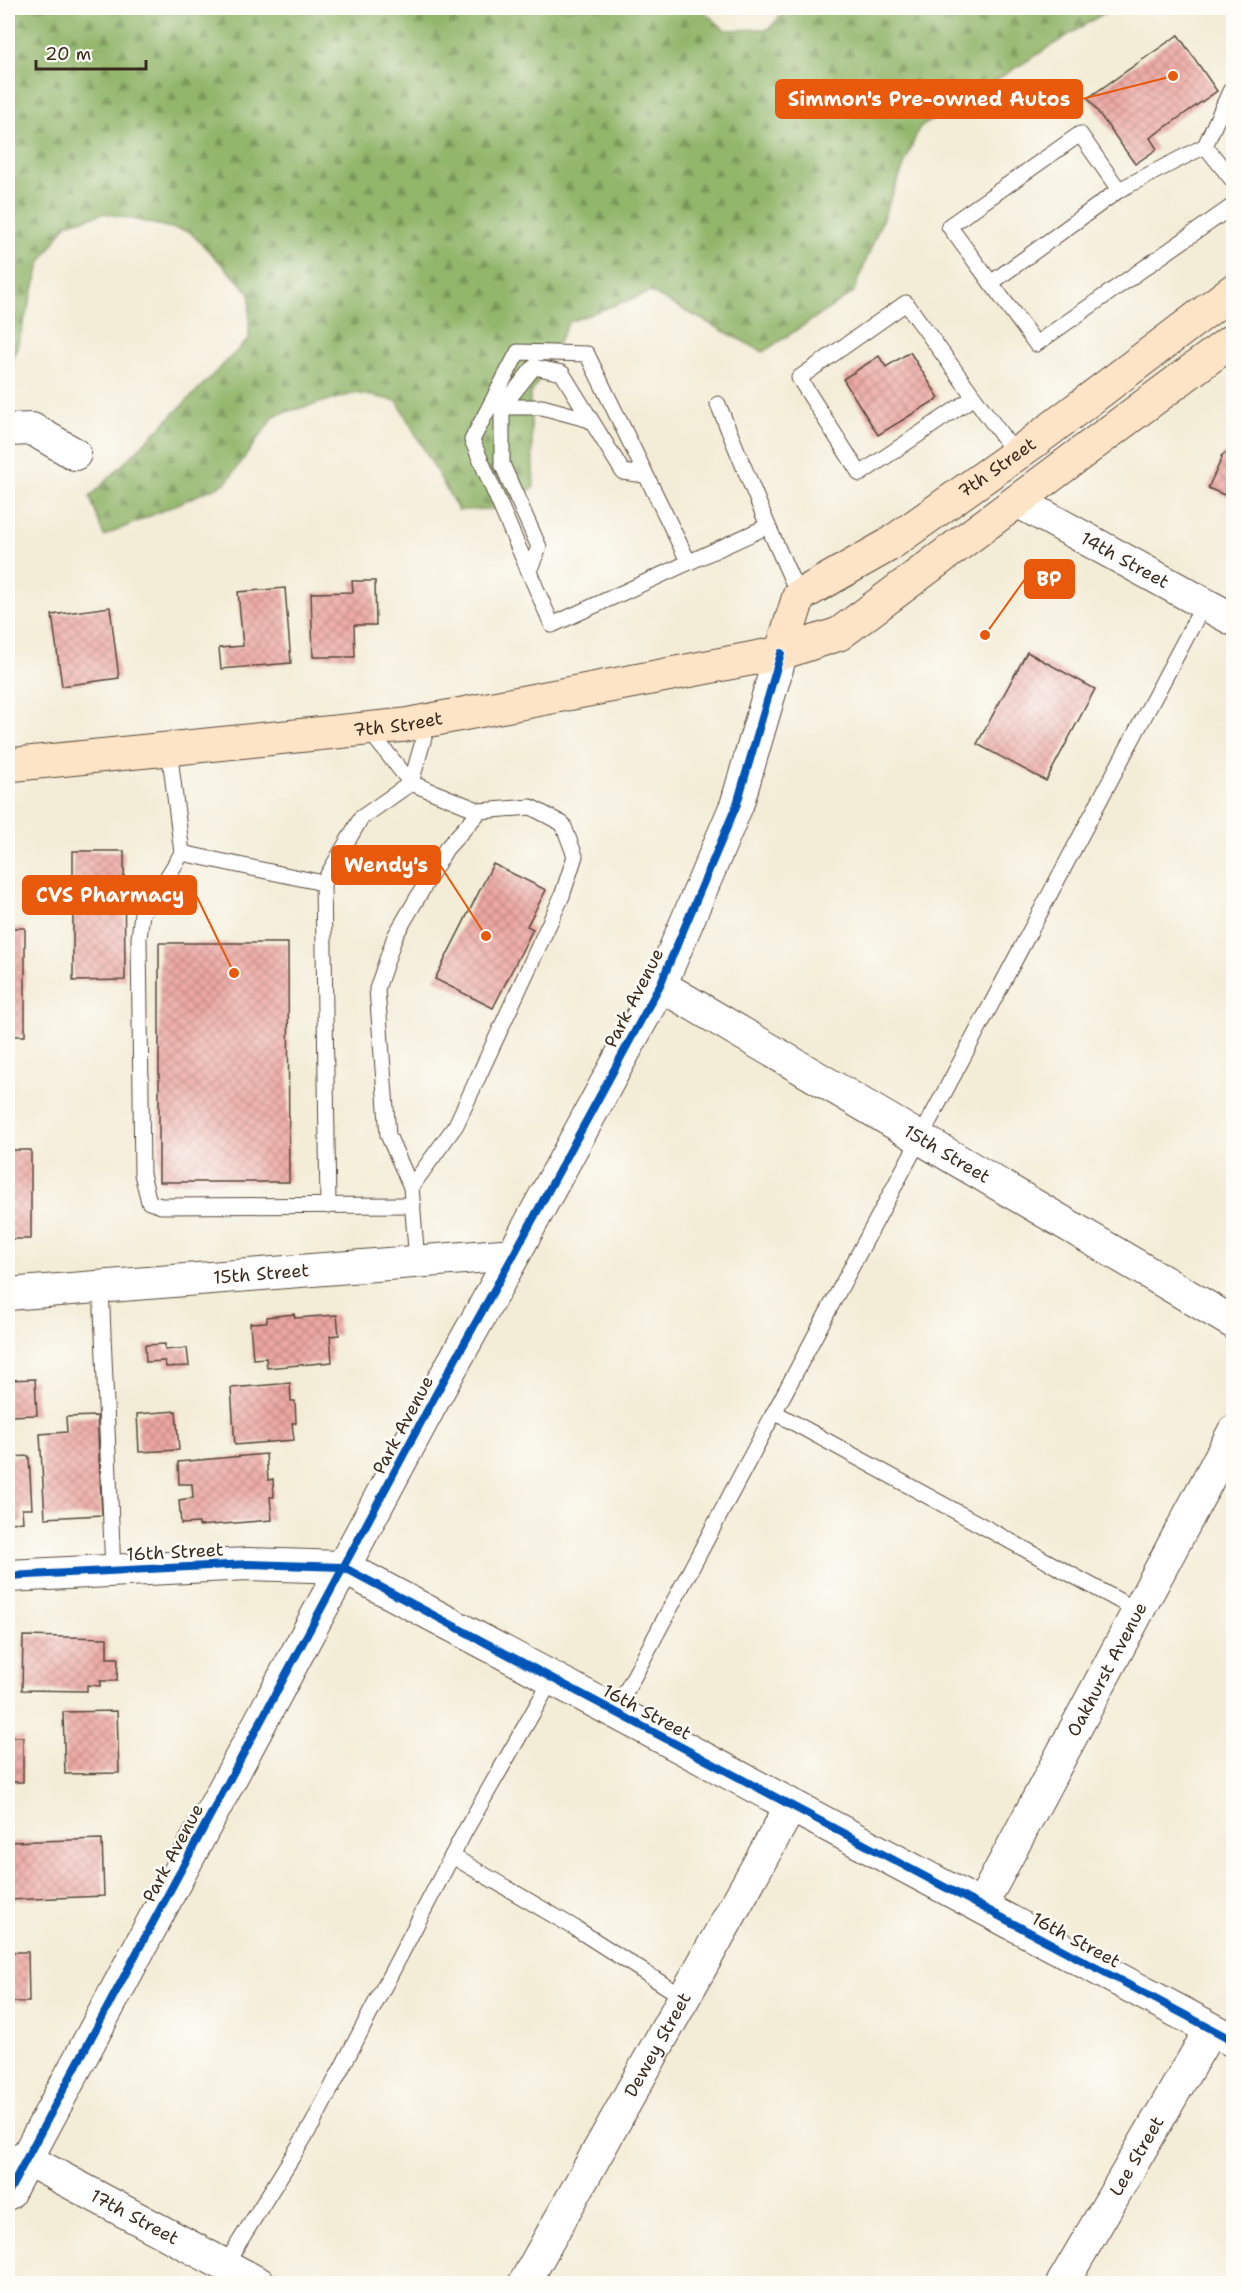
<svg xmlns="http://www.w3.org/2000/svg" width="1241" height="2291" font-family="'Shantell Sans',sans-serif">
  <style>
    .forest { fill: url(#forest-firs); stroke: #667044; stroke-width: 1.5 }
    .building { fill: url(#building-cross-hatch) }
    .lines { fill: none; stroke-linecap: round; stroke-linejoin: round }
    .service-casing { stroke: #57473a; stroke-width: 17 }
    .minor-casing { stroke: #57473a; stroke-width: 34 }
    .tertiary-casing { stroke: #57473a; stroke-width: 35 }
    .secondary-casing { stroke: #57473a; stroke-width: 35 }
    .service { stroke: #fff; stroke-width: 15 }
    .minor { stroke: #fff; stroke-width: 32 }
    .tertiary { stroke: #fff; stroke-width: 33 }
    .secondary { stroke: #fee4c6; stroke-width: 33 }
    .cycleway-casing { stroke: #fdfcf7; stroke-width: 11 }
    .cycleway { stroke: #0057b8; stroke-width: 8 }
    .labels { text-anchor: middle; stroke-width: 5; stroke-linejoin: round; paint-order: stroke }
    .street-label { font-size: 18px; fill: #3b2a1e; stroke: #fdfcf7 }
    .leader { fill: none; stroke: #e8590c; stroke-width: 2 }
    .callout-dot { fill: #e8590c; stroke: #fdfcf7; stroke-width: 2 }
    .callout { fill: #e8590c; stroke: #e8590c; stroke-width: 2 }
    .callout-label { font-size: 20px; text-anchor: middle; font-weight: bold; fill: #fff }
  </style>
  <defs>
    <pattern id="forest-firs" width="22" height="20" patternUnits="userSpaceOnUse" patternTransform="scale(1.5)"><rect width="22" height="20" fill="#92b66b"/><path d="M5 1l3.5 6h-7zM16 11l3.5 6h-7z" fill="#789457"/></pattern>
    <pattern id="building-cross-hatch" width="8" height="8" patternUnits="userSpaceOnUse" patternTransform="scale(1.5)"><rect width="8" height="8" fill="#eda7a2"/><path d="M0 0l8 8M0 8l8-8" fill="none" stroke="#c18883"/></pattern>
  </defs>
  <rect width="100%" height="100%" fill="#fdfcf7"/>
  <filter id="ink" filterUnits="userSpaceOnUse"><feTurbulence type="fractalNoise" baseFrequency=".0167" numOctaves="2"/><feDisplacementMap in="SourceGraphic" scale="12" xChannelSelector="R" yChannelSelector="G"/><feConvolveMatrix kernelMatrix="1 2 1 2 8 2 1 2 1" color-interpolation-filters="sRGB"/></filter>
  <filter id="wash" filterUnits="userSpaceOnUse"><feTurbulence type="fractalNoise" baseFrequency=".008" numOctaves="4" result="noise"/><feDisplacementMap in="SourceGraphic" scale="24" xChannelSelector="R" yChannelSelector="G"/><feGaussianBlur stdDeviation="1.35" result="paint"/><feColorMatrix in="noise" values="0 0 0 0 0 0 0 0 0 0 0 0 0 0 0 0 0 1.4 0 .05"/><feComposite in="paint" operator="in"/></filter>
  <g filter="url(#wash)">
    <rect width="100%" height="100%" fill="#f3ecd6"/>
    <!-- forest -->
    <polygon class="forest" points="8,8 700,8 725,30 769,29 788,8 1112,8 919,128 853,293 763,352 650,292 569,322 530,396 534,487 500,509 458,510 397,401 356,393 275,415 226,483 104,536 90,497 249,339 250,293 190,232 105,213 66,224 41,262 11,367 8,370"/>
    <g id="blocks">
      <!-- building -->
      <g class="building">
        <polygon points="1178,35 1217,91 1150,138 1157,149 1135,164 1088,98"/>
        <polygon points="910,352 939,398 878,435 843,379 879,356 886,367"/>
        <polygon points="1234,447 1234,499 1208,488 1222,458 1221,456"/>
        <polygon points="352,581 375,581 376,625 354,625 355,657 313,657 311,593 353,592"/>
        <polygon points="285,588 291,663 221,669 219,648 243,646 238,592"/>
        <polygon points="110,607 119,678 62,686 52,615"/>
        <polygon points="1027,652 1095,689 1046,781 977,744"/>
        <polygon points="73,851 124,851 125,980 73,981"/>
        <polygon points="493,864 546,890 527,926 533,929 493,1008 435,979"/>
        <rect x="8" y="928" width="17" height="108"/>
        <polygon points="159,943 288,943 289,1182 159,1182"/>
        <rect x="8" y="1150" width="23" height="89"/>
        <polygon points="294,1314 295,1318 337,1315 339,1335 330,1336 332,1362 267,1368 266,1358 253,1359 250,1323 267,1322 267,1317"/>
        <polygon points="165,1344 165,1350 187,1348 189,1366 166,1367 165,1361 146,1362 145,1345"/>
        <polygon points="35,1379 37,1415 8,1416 8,1380"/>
        <polygon points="290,1383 291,1401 295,1401 296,1423 292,1423 294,1440 235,1445 231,1388"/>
        <polygon points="176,1411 179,1450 139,1452 137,1414"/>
        <polygon points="97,1416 102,1515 45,1518 40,1434 67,1432 66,1417"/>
        <polygon points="266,1454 268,1480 273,1479 274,1497 270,1497 272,1520 199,1526 199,1523 181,1524 179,1500 193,1498 192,1484 179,1484 178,1462"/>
        <polygon points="29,1456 32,1509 22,1509 23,1522 8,1523 8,1457"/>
        <polygon points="23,1636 107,1638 107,1658 118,1658 117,1681 100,1681 100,1686 87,1685 87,1691 22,1690"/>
        <rect x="8" y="1676" width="4" height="25"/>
        <polygon points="117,1711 119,1773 65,1774 63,1712"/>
        <rect x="8" y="1737" width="15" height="45"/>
        <polygon points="102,1839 104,1896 8,1900 8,1842"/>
        <polygon points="8,1952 28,1952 29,2002 8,2002"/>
      </g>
    </g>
  </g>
  <g filter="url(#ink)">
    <use href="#blocks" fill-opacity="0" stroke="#57473a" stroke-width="1.5"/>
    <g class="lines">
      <defs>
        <g id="service">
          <polyline points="1234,88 1230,91 1205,146 1234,182"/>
          <polyline points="1205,146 1119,190 1080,134 949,226 1036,344 1234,205"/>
          <polyline points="991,283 1119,190"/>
          <polyline points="974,397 860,474 799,378 906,303 1016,455"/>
          <polyline points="718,404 768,526 799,596"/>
          <polyline points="502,407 542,407 590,420"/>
          <polyline points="688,561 587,354 518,352 472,440 552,625 768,526"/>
          <polyline points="529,571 539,547 502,464 502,407 534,367 562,373 623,472 644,475"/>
          <polyline points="367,728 411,783"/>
          <polyline points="169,749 182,853 160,889 142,913 139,938 142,1174 149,1202 161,1206 413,1205"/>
          <polyline points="411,783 429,720"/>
          <polyline points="182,853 323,883 328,1206"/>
          <polyline points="323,883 361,818 411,783 480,811"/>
          <polyline points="411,1187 456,1125 562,896 575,856 563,824 531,807 480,811 446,849 395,936 377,989 388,1135 411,1187 417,1262"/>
          <polyline points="101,1286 113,1571"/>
          <polyline points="774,1412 1138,1611"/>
          <polyline points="615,1712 1204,604"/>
          <polyline points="452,1856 575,1928 683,1997"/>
          <polyline points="225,2265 312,2125 464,1833 552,1679"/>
        </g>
        <g id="minor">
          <polyline points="8,430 32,429 75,454"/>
          <path id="s1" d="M1017 501 1234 620"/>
          <path id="s2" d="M660 985 1234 1323"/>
          <path id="s3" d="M8 1294 514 1254"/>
          <polyline points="8,1576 248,1564 343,1567"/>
          <path id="s4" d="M981 1906 1234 1431"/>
          <path id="s5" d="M8 2160 26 2159 260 2284"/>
          <path id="s6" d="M524 2284 791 1806"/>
          <path id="s7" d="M1062 2284 1211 2029"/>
        </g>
        <g id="tertiary">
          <polyline points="343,1567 1234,2041"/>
          <polyline points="8,2193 435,1396 514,1254 660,985 737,804 781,653"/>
        </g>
        <g id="secondary">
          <path id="s8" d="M781 653 799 596 887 546 1032 443 1234 290"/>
          <path id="s9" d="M8 765 405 725 781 653 839 634 1234 339"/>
        </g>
      </defs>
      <!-- service casing -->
      <use href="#service" class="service-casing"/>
      <!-- minor casing -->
      <use href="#minor" class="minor-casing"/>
      <!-- tertiary casing -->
      <use href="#tertiary" class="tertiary-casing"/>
      <!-- secondary casing -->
      <use href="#secondary" class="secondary-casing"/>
      <!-- service -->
      <use href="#service" class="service"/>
      <!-- minor -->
      <use href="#minor" class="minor"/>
      <!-- tertiary -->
      <use href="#tertiary" class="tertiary"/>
      <!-- secondary -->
      <use href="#secondary" class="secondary"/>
      <defs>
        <g id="cycleway">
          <polyline points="8,1576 248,1564 343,1567 1234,2041"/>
          <polyline points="8,2193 435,1396 514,1254 660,985 737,804 781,653"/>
        </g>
      </defs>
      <!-- cycleway casing -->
      <use href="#cycleway" class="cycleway-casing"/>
      <!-- cycleway -->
      <use href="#cycleway" class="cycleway"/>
    </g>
  </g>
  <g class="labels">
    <!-- street labels -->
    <g class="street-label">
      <text dy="6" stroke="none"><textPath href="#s8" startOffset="296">7th Street</textPath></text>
      <text dy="6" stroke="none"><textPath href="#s1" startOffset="123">14th Street</textPath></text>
      <text dy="6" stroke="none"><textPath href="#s9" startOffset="392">7th Street</textPath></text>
      <text transform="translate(634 998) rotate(-63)" y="6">Park Avenue</text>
      <text dy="6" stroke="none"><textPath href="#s2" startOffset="333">15th Street</textPath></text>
      <text dy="6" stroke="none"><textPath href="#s3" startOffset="254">15th Street</textPath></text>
      <text transform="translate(403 1425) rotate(-62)" y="6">Park Avenue</text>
      <text transform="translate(175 1552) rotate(-3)" y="6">16th Street</text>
      <text dy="6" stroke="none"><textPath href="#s4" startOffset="268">Oakhurst Avenue</textPath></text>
      <text transform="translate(647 1712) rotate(28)" y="6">16th Street</text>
      <text transform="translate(173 1853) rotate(-62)" y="6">Park Avenue</text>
      <text transform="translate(1076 1940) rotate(28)" y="6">16th Street</text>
      <text dy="6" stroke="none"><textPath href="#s6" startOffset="274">Dewey Street</textPath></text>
      <text dy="6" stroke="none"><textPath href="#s7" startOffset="148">Lee Street</textPath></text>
      <text dy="6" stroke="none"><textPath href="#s5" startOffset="141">17th Street</textPath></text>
    </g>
  </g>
  <!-- callouts -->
  <path class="leader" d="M1173 76L1082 99M985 635L1025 579M486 936L440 865M234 973L196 895"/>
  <g class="callout-dot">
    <circle cx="1173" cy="76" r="6"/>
    <circle cx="985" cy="635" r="6"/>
    <circle cx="486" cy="936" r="6"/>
    <circle cx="234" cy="973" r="6"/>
  </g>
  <g class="callout">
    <rect x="776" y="80" width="306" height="38" rx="6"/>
    <rect x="1025" y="560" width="49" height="38" rx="6"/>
    <rect x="332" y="846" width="108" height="38" rx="6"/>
    <rect x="23" y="876" width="173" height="38" rx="6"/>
  </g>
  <g class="callout-label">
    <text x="929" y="106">Simmon's Pre-owned Autos</text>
    <text x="1049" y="586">BP</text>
    <text x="386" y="872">Wendy's</text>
    <text x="110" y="902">CVS Pharmacy</text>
  </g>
  <!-- margin -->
  <rect width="1241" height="2291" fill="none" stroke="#fdfcf7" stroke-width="30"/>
  <!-- scale -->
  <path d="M36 60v9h110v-9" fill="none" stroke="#3b2a1e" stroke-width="3"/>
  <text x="45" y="60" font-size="18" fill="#3b2a1e" stroke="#fdfcf7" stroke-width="4.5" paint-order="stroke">20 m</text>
</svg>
